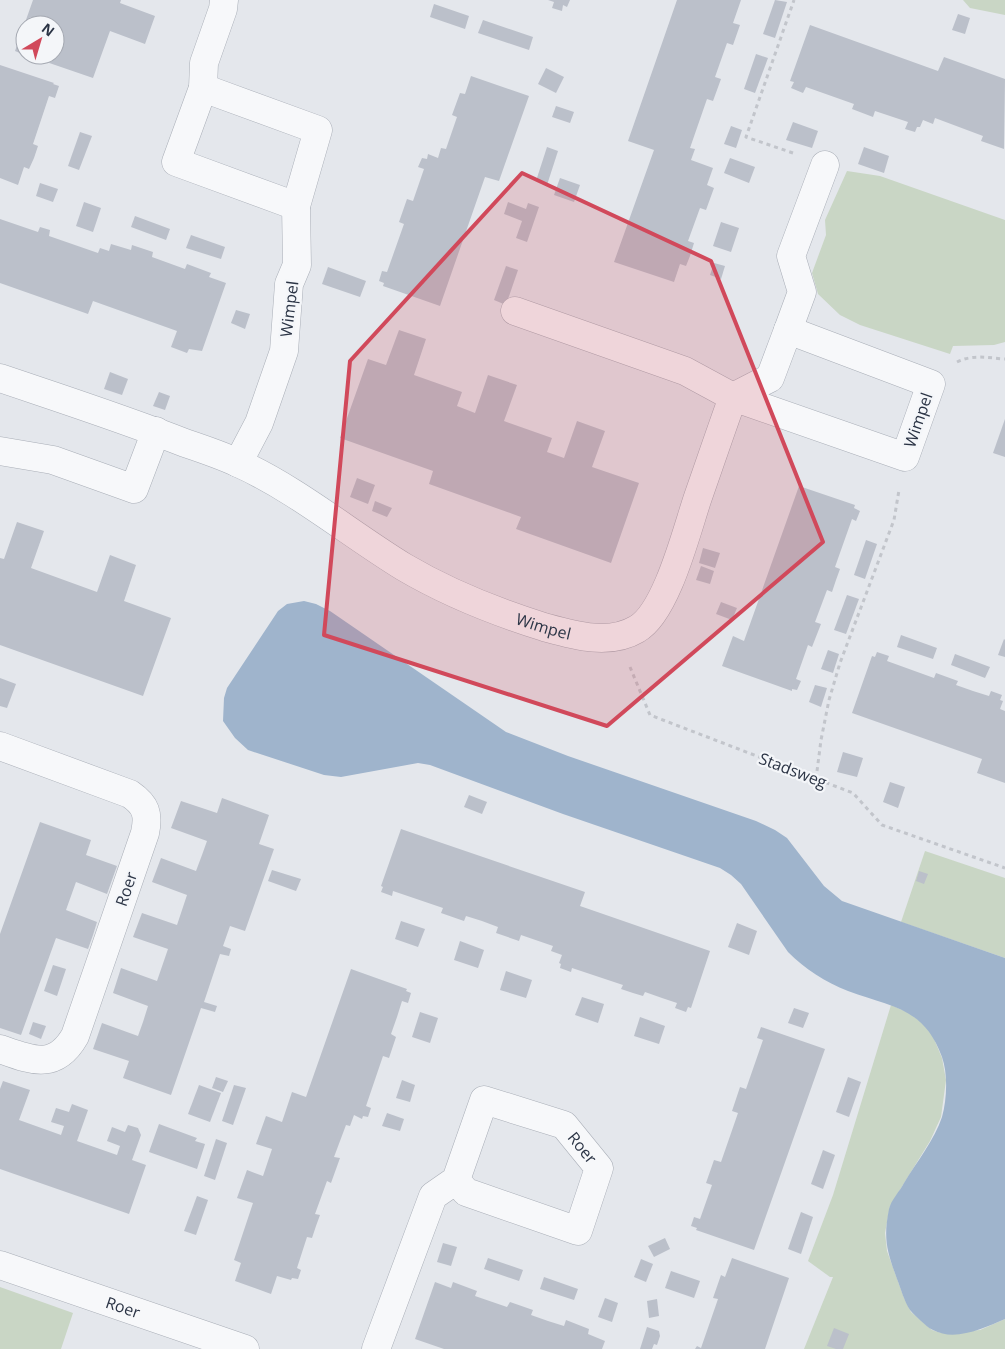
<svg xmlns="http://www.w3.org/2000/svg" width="1005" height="1349" font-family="'Open Sans',sans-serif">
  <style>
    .green { fill: #c9d6c5 }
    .water { fill: #9fb4cc }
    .building { fill: #bbc0ca }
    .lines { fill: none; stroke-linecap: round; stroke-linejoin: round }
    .minor-casing { stroke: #a9aeb7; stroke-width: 29 }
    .path { stroke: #c2c5cb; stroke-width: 3; stroke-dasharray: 4 4; stroke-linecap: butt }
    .minor { stroke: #f7f8fa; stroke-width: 28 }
    .marked { fill: #d1495b; fill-opacity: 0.2; stroke: #d1495b; stroke-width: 4; stroke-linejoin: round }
    .labels { text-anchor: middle; stroke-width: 4.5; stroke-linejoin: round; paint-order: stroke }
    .street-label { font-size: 16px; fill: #2b3445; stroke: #f4f6f9 }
  </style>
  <rect width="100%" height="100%" fill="#e4e7ec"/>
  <!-- green -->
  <g class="green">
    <polygon points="963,0 1005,0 1005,15 970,8"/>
    <polygon points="847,171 880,176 1005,220 1005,342 994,345 953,346 950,354 860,325 840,315 818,294 812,273 826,235 825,220"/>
    <polygon points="925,851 1005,878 1005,958 901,922"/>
    <polygon points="891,1005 909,1013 921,1022 932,1034 942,1058 946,1080 941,1117 930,1141 890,1206 885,1233 887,1251 904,1298 911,1312 932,1330 941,1333 980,1330 1005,1319 1005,1349 804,1349 833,1277 830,1277 808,1261 833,1195"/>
    <polygon points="0,1287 73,1313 61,1349 0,1349"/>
  </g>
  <!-- water -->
  <path class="water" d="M304 601 316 604 330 611 506 732 568 756 756 821 775 830 787 838 824 886 842 901 1005 958V1319C984 1328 955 1342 933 1330 928 1328 925 1324 921 1321 917 1317 913 1314 910 1310 904 1301 901 1289 897 1279 887 1251 883 1239 889 1209 891 1200 900 1191 904 1183 916 1163 935 1139 942 1117 947 1099 948 1074 942 1057 924 1007 891 1007 848 991 825 982 805 969 788 952L741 884 731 875 720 868 563 814 430 765 418 763 341 777 324 775 248 750 235 738 223 721 224 698 227 688 278 611 287 604Z"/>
  <!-- building -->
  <g class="building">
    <polygon points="33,0 121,0 120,3 155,16 145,44 110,31 93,78 26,55 55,55 55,25 25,25 25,55 15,51"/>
    <polygon points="548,0 570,0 567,7 563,5 562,11 552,8 554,2"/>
    <polygon points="677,0 741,0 733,23 740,25 733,45 727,43 715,77 721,79 713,101 707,99 690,148 695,149 691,160 713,168 707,185 714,188 706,210 700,208 688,241 694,243 690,256 686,266 680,264 674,282 614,262 654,150 628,141"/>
    <polygon points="775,0 787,2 775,38 763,34"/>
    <polygon points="434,4 469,16 465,29 430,17"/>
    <polygon points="958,14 970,18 965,34 952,30"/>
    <polygon points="483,20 533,37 529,50 478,33"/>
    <polygon points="810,25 938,71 944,57 1005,79 1004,149 981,141 983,136 935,118 933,124 923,120 920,127 917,127 915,132 905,129 908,122 875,111 873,117 852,109 854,104 806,87 803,93 791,88 794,82 790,81"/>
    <polygon points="756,54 768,58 755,93 744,89"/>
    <polygon points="0,65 54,83 53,84 59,86 55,98 49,96 33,144 38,146 34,158 29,169 24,167 18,185 0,178"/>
    <polygon points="546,68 564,77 556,93 538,84"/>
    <polygon points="471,76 529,96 499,181 485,177 440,306 383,286 384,283 379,281 382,271 387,272 404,224 399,222 407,199 413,201 424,169 418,167 422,158 427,159 428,154 438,158 441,148 446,149 457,117 452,115 460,93 465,94"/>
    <polygon points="556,106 574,112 570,123 552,117"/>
    <polygon points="793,122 818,131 812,148 786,140"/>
    <polygon points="731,126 742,130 736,148 724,144"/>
    <polygon points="80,132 92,136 79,170 68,166"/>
    <polygon points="547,147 558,151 547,185 536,181"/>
    <polygon points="864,147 889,156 884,173 858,164"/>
    <polygon points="730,158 755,167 749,183 724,173"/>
    <polygon points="560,178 580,185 574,202 554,195"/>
    <polygon points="40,183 58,189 53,202 36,196"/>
    <polygon points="84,202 101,208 93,232 76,226"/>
    <polygon points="508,202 526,209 528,203 539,207 527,242 516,238 522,221 504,214"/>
    <polygon points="135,216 170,229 166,240 131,227"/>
    <polygon points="0,219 38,232 40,227 50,230 49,236 98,253 100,248 109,251 111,244 131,250 132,245 153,252 152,257 185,269 187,264 211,273 209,277 226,283 202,351 189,349 187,353 171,347 177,331 93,301 88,314 0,283"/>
    <polygon points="721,222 739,228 731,252 713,246"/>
    <polygon points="191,235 225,247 221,259 186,248"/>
    <polygon points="714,263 725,266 721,279 710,275"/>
    <polygon points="506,266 518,270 506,305 494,300"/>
    <polygon points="328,267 366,281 360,297 322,284"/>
    <polygon points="236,310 250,314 245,329 231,323"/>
    <polygon points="399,330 426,339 414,375 462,392 457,406 475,413 488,375 517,385 504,421 552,438 547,452 564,458 577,421 605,431 592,467 639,483 611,563 516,529 521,517 429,484 433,471 340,438 368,359 386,365"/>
    <polygon points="110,372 128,379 122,395 104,389"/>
    <polygon points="159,392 170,396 165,410 153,406"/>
    <polygon points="1005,419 1005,457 993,453"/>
    <polygon points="357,478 375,485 368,504 350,497"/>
    <polygon points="799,486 855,505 854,508 860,511 856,521 852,519 835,567 840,569 836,580 832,592 827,590 815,622 821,624 812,647 808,645 796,679 801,681 797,690 792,689 792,691 722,666 733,636 744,641"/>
    <polygon points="375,501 392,508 387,517 372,511"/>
    <polygon points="17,522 44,531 31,568 97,592 110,555 136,565 124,601 171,618 143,696 0,645 0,558 4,559"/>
    <polygon points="866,540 877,544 865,579 854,575"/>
    <polygon points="703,548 720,553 715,568 699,563"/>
    <polygon points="701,566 714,571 710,584 696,580"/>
    <polygon points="847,595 859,599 846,634 834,630"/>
    <polygon points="721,602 737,608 732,620 716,614"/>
    <polygon points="901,635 937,648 933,659 897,647"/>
    <polygon points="1004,639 1005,640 1005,657 998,655"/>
    <polygon points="828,650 839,654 833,673 821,669"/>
    <polygon points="877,652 889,656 887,661 934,678 936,673 958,681 956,685 973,691 989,696 991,691 1002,695 1000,700 1003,701 1000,709 1005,711 1005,783 977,773 982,759 852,713 872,656 875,657"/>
    <polygon points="955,654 990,667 985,678 951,665"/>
    <polygon points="0,678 16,684 7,708 0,706"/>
    <polygon points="815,685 827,688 821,707 809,702"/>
    <polygon points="843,752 863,758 857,777 837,772"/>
    <polygon points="890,782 905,787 898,808 883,802"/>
    <polygon points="469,795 487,802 482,814 464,807"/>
    <polygon points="222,798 269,815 259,844 274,849 245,931 230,926 223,946 231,949 229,956 220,954 204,1002 217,1006 215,1012 201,1008 171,1095 123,1078 129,1061 93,1049 102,1023 138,1036 143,1022 148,1006 113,993 121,968 157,981 168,949 133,937 142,913 177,925 187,895 152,882 161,858 196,871 202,855 207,841 171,828 181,801 217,813"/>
    <polygon points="40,822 91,840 86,855 117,866 107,894 76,882 66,910 97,922 93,935 88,949 56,938 21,1035 0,1028 0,934"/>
    <polygon points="401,829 585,892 580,906 710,951 691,1008 688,1007 686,1012 675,1008 677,1003 662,998 645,992 643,996 633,993 621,989 623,985 572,968 571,972 560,968 561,964 559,963 562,955 551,951 553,946 521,935 519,941 496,933 498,927 482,921 466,916 464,921 441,913 443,908 393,891 392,896 381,892 383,887 381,886"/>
    <polygon points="272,870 301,879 296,891 268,881"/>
    <polygon points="919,871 928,874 924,884 916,881"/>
    <polygon points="401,921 425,929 418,947 395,939"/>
    <polygon points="737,923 757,931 749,955 728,947"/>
    <polygon points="460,941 484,950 478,968 454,960"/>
    <polygon points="53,965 66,969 57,996 44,991"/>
    <polygon points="351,969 407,989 406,991 411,993 408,1003 402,1001 397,1017 391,1034 396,1037 389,1058 383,1056 366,1106 371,1108 368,1117 363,1116 362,1119 354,1115 350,1126 346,1125 334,1157 340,1158 331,1183 327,1181 315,1214 320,1215 316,1226 312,1238 307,1237 297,1268 301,1270 298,1279 292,1278 291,1280 277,1276 271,1294 235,1281 241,1263 234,1260 253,1203 237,1198 247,1170 263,1176 272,1149 256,1144 266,1116 282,1122 292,1092 306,1097"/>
    <polygon points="506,971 532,980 526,998 500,990"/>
    <polygon points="582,997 604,1004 598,1023 575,1015"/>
    <polygon points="794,1008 809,1013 803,1028 788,1023"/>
    <polygon points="420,1012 438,1018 430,1043 412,1037"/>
    <polygon points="640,1017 665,1026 659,1044 634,1036"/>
    <polygon points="33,1022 46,1026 41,1039 29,1034"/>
    <polygon points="761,1027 825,1049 754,1250 696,1230 697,1228 691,1226 694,1217 700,1219 712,1185 706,1183 714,1160 721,1162 738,1113 732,1111 740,1087 746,1089 763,1040 757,1038"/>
    <polygon points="216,1077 228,1081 223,1092 212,1088"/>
    <polygon points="848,1077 861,1082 849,1117 836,1112"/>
    <polygon points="402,1080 415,1085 410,1102 396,1098"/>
    <polygon points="3,1081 30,1090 19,1120 61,1135 64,1126 51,1122 56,1108 69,1112 72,1104 88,1110 77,1141 117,1155 120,1146 107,1141 112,1127 125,1132 128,1125 138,1128 141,1135 132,1160 146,1165 129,1214 0,1169 0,1089"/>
    <polygon points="199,1085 221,1093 210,1122 188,1114"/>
    <polygon points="234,1085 246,1088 233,1125 222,1121"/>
    <polygon points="387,1113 404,1119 400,1131 382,1126"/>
    <polygon points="159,1124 197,1138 195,1141 205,1144 197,1169 149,1152"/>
    <polygon points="216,1139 227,1143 215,1180 204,1176"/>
    <polygon points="823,1150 835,1155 823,1189 811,1184"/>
    <polygon points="197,1196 208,1200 196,1235 184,1231"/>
    <polygon points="801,1212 813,1217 801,1254 788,1249"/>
    <polygon points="665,1238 670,1249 654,1257 648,1246"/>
    <polygon points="443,1243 457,1247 451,1266 437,1262"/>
    <polygon points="488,1258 523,1270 519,1281 484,1269"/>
    <polygon points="732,1258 789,1278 765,1349 695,1349 697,1346 701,1348 718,1299 713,1298 721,1275 725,1277"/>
    <polygon points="641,1259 653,1264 646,1282 634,1277"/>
    <polygon points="671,1271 700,1281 694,1298 665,1288"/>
    <polygon points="544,1277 578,1289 574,1300 540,1289"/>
    <polygon points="435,1282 451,1288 453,1282 477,1291 475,1296 507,1307 510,1302 533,1310 531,1315 548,1321 564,1326 566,1320 589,1329 588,1334 605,1341 602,1349 444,1349 415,1339"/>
    <polygon points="605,1298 618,1303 612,1322 598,1317"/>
    <polygon points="657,1299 659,1316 649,1318 647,1301"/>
    <polygon points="647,1327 659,1331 660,1336 657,1345 654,1344 652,1349 640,1349"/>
    <polygon points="834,1328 849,1334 843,1349 836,1349 827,1346"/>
  </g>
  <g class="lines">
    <defs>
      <g id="minor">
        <polyline points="224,0 223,9 204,63 203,88 176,162 296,206"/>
        <polyline points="203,88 318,130 296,206 297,265 289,284 284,351 259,423 238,463"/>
        <polyline points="788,330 802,292 791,256 825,165"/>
        <path id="s1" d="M0 378C62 399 124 419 185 443 203 449 221 455 238 463 296 489 350 534 404 567 448 593 496 612 544 627 573 635 609 646 637 629 667 612 687 529 698 497 710 463 721 430 733 397L770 378 788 330 931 384 905 457 733 397 685 371 515 311"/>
        <polyline points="0,451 53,460 134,489 156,431"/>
        <path d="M0 746 130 794C146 805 149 814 145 833L75 1036C55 1071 31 1060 0 1049"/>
        <path id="s2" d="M0 1265 245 1349"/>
        <path id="s3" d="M376 1349 433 1196 456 1180 484 1100 564 1125 599 1168 578 1231 466 1192 456 1180"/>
      </g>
    </defs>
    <!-- minor casing -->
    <use href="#minor" class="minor-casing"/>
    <!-- path -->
    <g class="path">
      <polyline points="793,153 746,137 794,0"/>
      <path d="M957 362C973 354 988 358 1005 359"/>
      <polyline points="630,667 650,715 853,793 882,825 1005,868"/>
      <polyline points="816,779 821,740 829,700 840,663 894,520 899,490"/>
    </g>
    <!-- minor -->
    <use href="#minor" class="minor"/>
  </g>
  <!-- marked area -->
  <path class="marked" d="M522 173 711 261 823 542 607 726 324 635 350 361Z"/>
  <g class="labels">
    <!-- street labels -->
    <g class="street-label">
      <text transform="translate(289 309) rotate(-83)" y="6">Wimpel</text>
      <text transform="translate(918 420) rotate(-71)" y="6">Wimpel</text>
      <text dy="6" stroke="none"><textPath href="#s1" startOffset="601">Wimpel</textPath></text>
      <text transform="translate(793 770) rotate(21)" y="6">Stadsweg</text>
      <text transform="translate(126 889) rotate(-71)" y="6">Roer</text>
      <text dy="6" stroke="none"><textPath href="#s3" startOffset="389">Roer</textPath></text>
      <text dy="6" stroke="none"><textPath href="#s2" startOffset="130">Roer</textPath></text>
    </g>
  </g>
  <!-- north arrow -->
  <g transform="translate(40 40) rotate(38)"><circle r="24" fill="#f4f6f9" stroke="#a4a8b1"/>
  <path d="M0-4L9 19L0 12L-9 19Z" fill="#d1495b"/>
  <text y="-8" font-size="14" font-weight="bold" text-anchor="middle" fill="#2b3445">N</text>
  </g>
</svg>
